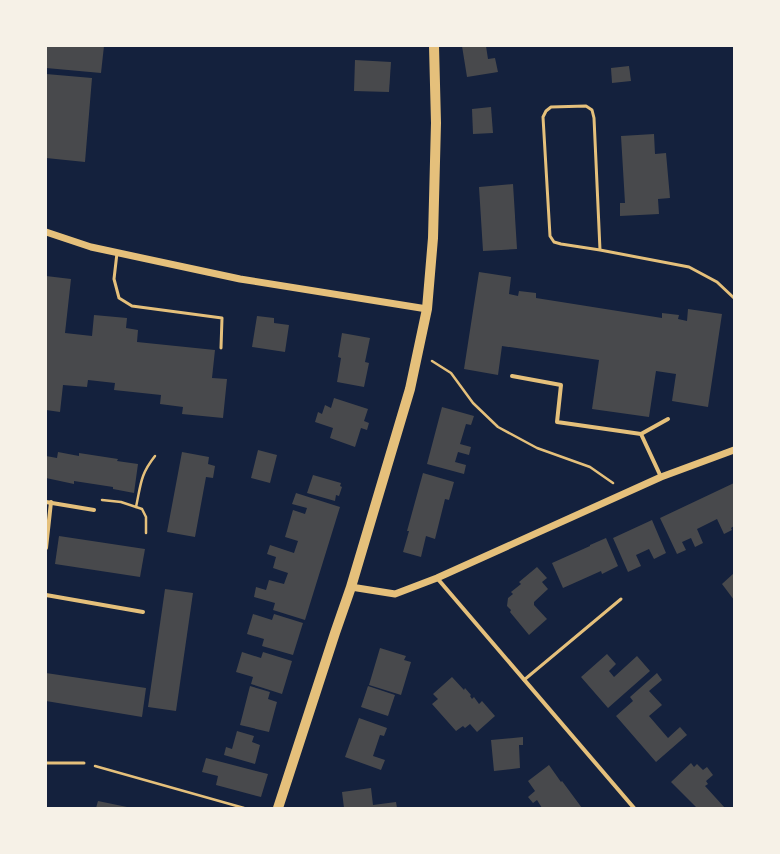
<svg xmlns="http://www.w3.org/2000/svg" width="780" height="854" font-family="'Fira Sans',sans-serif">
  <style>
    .building { fill: #48494c }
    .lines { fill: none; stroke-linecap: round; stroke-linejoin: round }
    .path { stroke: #e5c07b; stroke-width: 2.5 }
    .service { stroke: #e5c07b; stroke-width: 3 }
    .minor { stroke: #e5c07b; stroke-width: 4 }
    .tertiary { stroke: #e5c07b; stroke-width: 7 }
    .primary { stroke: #e5c07b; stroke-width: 10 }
  </style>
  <rect width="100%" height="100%" fill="#14213d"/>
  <!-- building -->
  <g class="building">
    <polygon points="46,46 104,46 101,73 46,68"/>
    <polygon points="462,46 486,46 488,59 495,58 498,72 467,77"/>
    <polygon points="355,60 391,62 389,92 354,91"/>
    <polygon points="629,66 631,81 612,83 611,68"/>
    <polygon points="46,74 92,78 85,162 46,158"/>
    <polygon points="491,107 493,133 473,134 472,109"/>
    <polygon points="654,134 655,154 666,153 670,198 658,199 659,214 620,216 620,203 625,203 621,136"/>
    <polygon points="513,184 517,249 483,251 479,187"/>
    <polygon points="479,272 511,277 509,294 518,296 519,291 536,293 536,298 662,318 662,313 679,315 678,319 687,321 688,309 722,314 708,407 672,401 676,374 656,371 649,417 592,409 599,360 502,346 498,375 464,369"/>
    <polygon points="46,276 71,279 65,333 92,336 94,315 127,318 126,328 138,330 137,342 215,350 212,378 227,379 223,418 182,414 183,407 160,404 161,395 114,390 115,383 88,380 87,387 63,385 60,412 46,410"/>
    <polygon points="257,316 274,318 274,323 289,325 285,352 252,347"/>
    <polygon points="342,333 370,338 365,362 369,363 364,387 337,382 341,358 338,357"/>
    <polygon points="334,398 368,409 364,421 369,423 367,430 361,428 355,447 330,438 333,428 315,422 318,412 322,414 325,405 331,408"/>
    <polygon points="442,407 474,416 471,425 466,424 460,444 471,447 469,455 458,452 455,462 466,465 464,474 427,464"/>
    <polygon points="258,450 277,455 270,483 251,478"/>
    <polygon points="58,452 79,456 79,453 118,459 117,461 138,464 134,493 113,489 113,487 74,481 74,484 46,478 46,456 57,458"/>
    <polygon points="182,452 209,457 208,464 215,466 213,478 206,477 195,537 167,532"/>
    <polygon points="423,473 454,482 449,500 445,499 435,539 426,536 421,557 403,552 409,531 407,531"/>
    <polygon points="313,475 341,483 340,486 342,487 339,496 336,495 335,501 307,493"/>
    <polygon points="734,483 734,526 731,528 732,530 724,534 717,519 697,529 703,543 695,547 691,538 682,542 686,550 677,554 660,518"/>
    <polygon points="296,493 340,507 305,620 273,610 275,603 254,597 256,587 266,590 269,580 284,584 288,573 273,568 276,557 267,554 270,545 294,553 298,541 285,537 293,510 305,514 307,508 292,504"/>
    <polygon points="652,520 666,553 654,559 649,549 636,555 641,566 628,572 613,538"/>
    <polygon points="59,536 145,549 140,577 55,564"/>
    <polygon points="606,538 618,566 602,574 601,571 563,588 552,563 590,546 590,545"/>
    <polygon points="537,567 547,578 542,582 548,589 534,602 534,605 547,619 529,635 510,612 511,610 507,606 508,598 513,594 511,592 521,584 519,582"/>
    <polygon points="734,573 734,600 722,584"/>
    <polygon points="165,589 193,593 176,711 148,707"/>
    <polygon points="253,614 272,620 274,614 303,623 293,655 262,646 264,639 247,634"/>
    <polygon points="380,648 406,656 404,660 411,662 401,695 369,685"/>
    <polygon points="242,652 261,658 263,652 292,661 282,694 251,684 253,677 236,672"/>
    <polygon points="607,654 616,664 609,671 614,677 637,656 650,671 608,708 581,677"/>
    <polygon points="46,673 146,688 142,717 46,701"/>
    <polygon points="657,673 662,680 649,691 662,705 649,716 668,738 680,727 687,735 656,762 616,716 633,701 630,697"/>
    <polygon points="452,677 464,690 465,688 471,695 470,696 472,699 474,697 479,704 482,701 495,716 477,732 470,724 465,728 463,726 456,731 432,704 438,699 433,694"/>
    <polygon points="250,686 270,692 268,699 277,702 269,732 240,725"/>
    <polygon points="368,686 395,695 388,716 361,707"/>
    <polygon points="359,718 387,728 384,736 380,735 373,756 385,760 381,770 345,757"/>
    <polygon points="237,731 254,736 252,742 260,745 255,764 224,755 226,747 232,749"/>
    <polygon points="523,737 523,745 519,745 520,768 494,771 491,740"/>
    <polygon points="206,758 268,774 261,797 216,785 218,776 202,772"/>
    <polygon points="691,763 694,767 697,764 703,770 707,767 713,775 706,781 708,784 705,786 725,808 697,808 671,782"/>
    <polygon points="549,765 561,782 562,781 582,808 542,808 537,800 533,803 528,797 535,791 528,781"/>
    <polygon points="371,788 373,805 396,802 397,808 344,808 342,792"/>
    <polygon points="98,801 127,807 127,808 96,808"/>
  </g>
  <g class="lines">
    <!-- path -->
    <g class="path">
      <polyline points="432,361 451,373 473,403 498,427 537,448 590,467 613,483"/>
      <polyline points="102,500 121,502 142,509 146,517 146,533"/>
      <path d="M136 507C141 484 140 475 155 456"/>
      <polyline points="95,766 244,808"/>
    </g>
    <!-- service -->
    <g class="service">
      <polyline points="600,250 594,118 592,110 586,106 551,107 546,111 543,117 550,236 554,242 561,244 600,250 689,267 717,282 734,298"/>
      <polyline points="117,253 114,279 119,298 132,306 222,318 221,348"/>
      <polyline points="524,680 621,599"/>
      <polyline points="46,763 84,763"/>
    </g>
    <!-- minor -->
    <g class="minor">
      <polyline points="512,376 561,385 557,422 641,434 661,477"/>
      <polyline points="641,434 668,419"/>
      <polyline points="46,502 94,510"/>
      <polyline points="46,548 51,502"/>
      <polyline points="437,578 634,808"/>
      <polyline points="46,595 143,612"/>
    </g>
    <!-- tertiary -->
    <g class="tertiary">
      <polyline points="46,232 91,247 240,279 427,309"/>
      <polyline points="351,587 395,594 437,578 661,477 734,450"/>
    </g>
    <!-- primary -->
    <polyline class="primary" points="278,808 335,633 351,587 410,389 427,309 433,238 436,123 434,46"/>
  </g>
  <!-- border -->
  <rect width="780" height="854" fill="none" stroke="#f6f1e7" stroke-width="94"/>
</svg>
